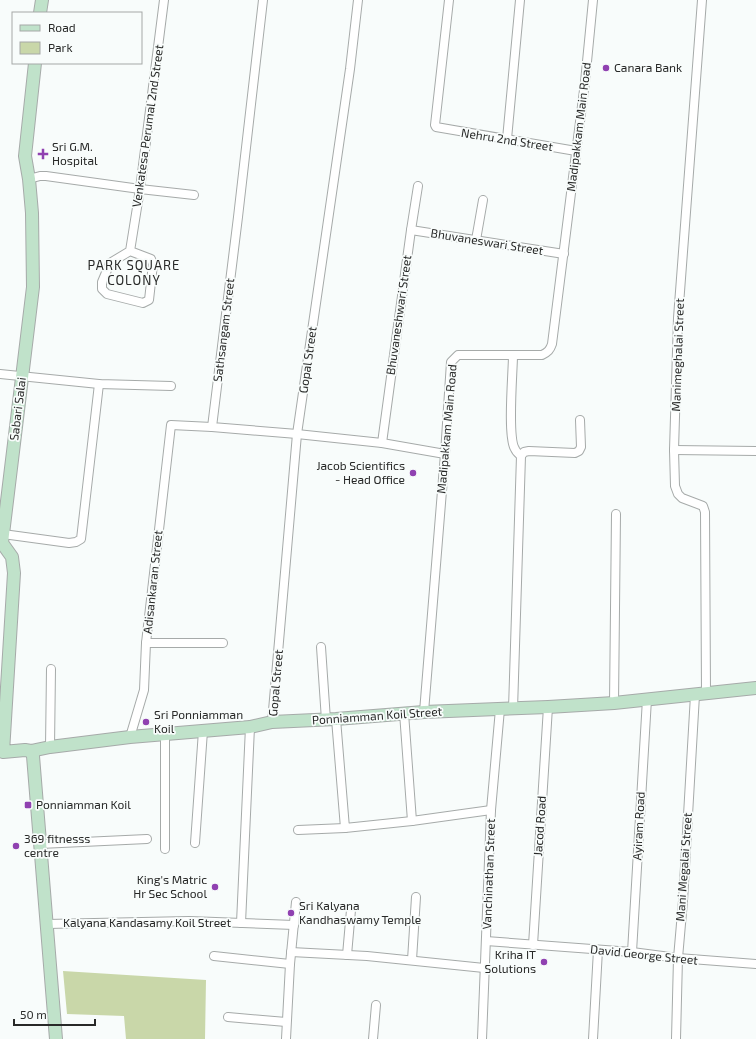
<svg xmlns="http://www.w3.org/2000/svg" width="756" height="1039" font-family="'Exo 2',sans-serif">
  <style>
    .green { fill: #c9d7a9 }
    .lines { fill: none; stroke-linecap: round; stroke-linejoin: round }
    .street-casing { stroke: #a6aaa9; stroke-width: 10 }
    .secondary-casing { stroke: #a6aaa9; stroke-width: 14 }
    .street { stroke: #fff; stroke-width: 8 }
    .secondary { stroke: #c0e2ca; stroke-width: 12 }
    .poi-dot { fill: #9041b1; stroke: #f8fcfb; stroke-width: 1.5 }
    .labels { text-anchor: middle; stroke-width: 3.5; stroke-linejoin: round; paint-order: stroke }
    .poi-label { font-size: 12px; fill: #282928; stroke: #f8fcfb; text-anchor: start }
    .street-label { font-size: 12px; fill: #282928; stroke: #f8fcfb }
    .neighbourhood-label { font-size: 13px; letter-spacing: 1px; fill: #282928; stroke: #f8fcfb }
  </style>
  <rect width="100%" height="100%" fill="#f8fcfb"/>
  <!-- green -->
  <polygon class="green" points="63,971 206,980 205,1039 126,1039 124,1016 67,1014"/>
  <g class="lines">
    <defs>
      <g id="street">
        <polyline points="263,0 238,217 212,427 297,434 382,443 445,454"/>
        <polyline points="449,0 435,125 436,127 576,151"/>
        <polyline points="702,0 678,318 674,450 675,486 678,494 682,498 703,506 705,512 706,693"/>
        <polyline points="507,139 520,0"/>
        <polyline points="29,179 40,176 46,176 140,189 194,195"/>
        <polyline points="411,230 564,254"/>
        <polyline points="476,240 483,200"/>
        <polyline points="130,251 151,259 153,264 149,300 143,303 107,294 102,289 102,282 110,263 130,251 140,189 164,0"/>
        <path d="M513 355C513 372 507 437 515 449 516 452 519 454 521 456"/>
        <polyline points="0,374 99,384 171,386"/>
        <polyline points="382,443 411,230 418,186"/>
        <polyline points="674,450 756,451"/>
        <polyline points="3,534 69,543 76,542 81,539 99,384"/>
        <polyline points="146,643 223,643"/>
        <polyline points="321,647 326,720"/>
        <polyline points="614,703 616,514"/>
        <polyline points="513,709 521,456 524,452 529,451 575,453 579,451 581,447 580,420"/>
        <path d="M424 712 445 454 451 362 458 355H542C548 352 550 350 552 344L585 82 593 0"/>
        <polyline points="404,713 412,821"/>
        <polyline points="336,719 345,828 412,821 491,810"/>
        <polyline points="272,722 297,434 350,69 358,0"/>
        <polyline points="130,737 144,690 146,643 171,425 212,427"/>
        <polyline points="50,747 51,669"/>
        <polyline points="298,830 345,828"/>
        <polyline points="195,843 203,731"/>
        <polyline points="40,844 147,839"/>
        <polyline points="165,849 165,734"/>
        <polyline points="241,923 250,727"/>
        <polyline points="47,924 189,921 294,925"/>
        <polyline points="486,941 632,952 678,958 756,964"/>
        <polyline points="533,945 548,707"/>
        <polyline points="291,952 367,956 484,968"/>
        <polyline points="632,952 647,699"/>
        <polyline points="347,955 351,910"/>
        <polyline points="214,956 290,964"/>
        <polyline points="412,960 416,897"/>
        <polyline points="228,1017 286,1022"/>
        <polyline points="286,1039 290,964 296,902"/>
        <polyline points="373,1039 376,1005"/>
        <polyline points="482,1039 491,810 500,709"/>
        <polyline points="593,1039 598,950"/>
        <polyline points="676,1039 678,958 683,901 695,695"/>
      </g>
      <g id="secondary">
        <polyline points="40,13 42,0"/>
        <polyline points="35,63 25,156 29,179 32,213 33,287 3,534 2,543 12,557 14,573 3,752 25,750 31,751 50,747 130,737 250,727 272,722 336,719 424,712 548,707 614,703 756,688"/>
        <polyline points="31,751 33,756 56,1039"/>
      </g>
    </defs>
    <!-- street casing -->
    <use href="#street" class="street-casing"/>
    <!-- secondary casing -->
    <use href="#secondary" class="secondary-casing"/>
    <!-- street -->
    <use href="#street" class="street"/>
    <!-- secondary -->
    <use href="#secondary" class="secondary"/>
  </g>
  <!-- markers -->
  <g class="poi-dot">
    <circle cx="606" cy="68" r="4"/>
    <path d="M41 148h4v4h4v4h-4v4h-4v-4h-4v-4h4z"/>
    <circle cx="413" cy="473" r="4"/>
    <circle cx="146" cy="722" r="4"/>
    <rect x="24" y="801" width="8" height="8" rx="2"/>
    <circle cx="16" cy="846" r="4"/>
    <circle cx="215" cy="887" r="4"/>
    <circle cx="291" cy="913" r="4"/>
    <circle cx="544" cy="962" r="4"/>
  </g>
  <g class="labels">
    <!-- poi labels -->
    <g class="poi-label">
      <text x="614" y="72">Canara Bank</text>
      <text x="52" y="151">Sri G.M.<tspan x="52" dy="14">Hospital</tspan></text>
      <text x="405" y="470" text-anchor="end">Jacob Scientifics<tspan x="405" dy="14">- Head Office</tspan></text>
      <text x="154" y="719">Sri Ponniamman<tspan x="154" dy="14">Koil</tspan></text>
      <text x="36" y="809">Ponniamman Koil</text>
      <text x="24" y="843">369 fitnesss<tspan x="24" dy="14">centre</tspan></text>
      <text x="207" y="884" text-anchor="end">King's Matric<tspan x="207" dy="14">Hr Sec School</tspan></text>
      <text x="299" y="910">Sri Kalyana<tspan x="299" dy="14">Kandhaswamy Temple</tspan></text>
      <text x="536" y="959" text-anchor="end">Kriha IT<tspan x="536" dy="14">Solutions</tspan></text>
    </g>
    <!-- street labels -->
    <g class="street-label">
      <text transform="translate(148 126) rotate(-82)" y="4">Venkatesa Perumal 2nd Street</text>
      <text transform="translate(579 127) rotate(-83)" y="4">Madipakkam Main Road</text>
      <text transform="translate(507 140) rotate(9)" y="4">Nehru 2nd Street</text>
      <text transform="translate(487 242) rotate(9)" y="4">Bhuvaneswari Street</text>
      <text transform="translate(399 315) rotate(-82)" y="4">Bhuvaneshwari Street</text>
      <text transform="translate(224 330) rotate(-83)" y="4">Sathsangam Street</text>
      <text transform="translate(678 355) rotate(-88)" y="4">Manimeghalai Street</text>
      <text transform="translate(308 360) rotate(-82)" y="4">Gopal Street</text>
      <text transform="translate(18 409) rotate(-83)" y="4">Sabari Salai</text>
      <text transform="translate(447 429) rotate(-85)" y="4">Madipakkam Main Road</text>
      <text transform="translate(153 582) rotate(-84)" y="4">Adisankaran Street</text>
      <text transform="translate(276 683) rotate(-85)" y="4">Gopal Street</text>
      <text transform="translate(377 716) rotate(-4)" y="4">Ponniamman Koil Street</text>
      <text transform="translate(540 826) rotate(-86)" y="4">Jacod Road</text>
      <text transform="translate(639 826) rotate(-87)" y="4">Ayiram Road</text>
      <text transform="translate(684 867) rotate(-86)" y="4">Mani Megalai Street</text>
      <text transform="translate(489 874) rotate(-88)" y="4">Vanchinathan Street</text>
      <text x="147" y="927">Kalyana Kandasamy Koil Street</text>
      <text transform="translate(644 955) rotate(6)" y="4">David George Street</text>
    </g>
    <!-- neighbourhood labels -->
    <g class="neighbourhood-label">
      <text x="134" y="270">PARK SQUARE<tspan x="134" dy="15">COLONY</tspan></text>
    </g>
  </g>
  <!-- legend -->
  <rect x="12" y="12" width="130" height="52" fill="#f8fcfb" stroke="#a5a8a7"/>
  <rect x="20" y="25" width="20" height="6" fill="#c0e2ca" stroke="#a5a8a7"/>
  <text x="48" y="32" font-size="12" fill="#282928">Road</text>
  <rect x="20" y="42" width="20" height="12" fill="#c9d7a9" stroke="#a5a8a7"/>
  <text x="48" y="52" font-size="12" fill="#282928">Park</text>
  <!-- scale -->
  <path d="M14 1019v6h81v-6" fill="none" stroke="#282928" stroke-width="2"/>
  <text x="20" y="1019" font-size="12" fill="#282928" stroke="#f8fcfb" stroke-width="3" paint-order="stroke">50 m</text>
</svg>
